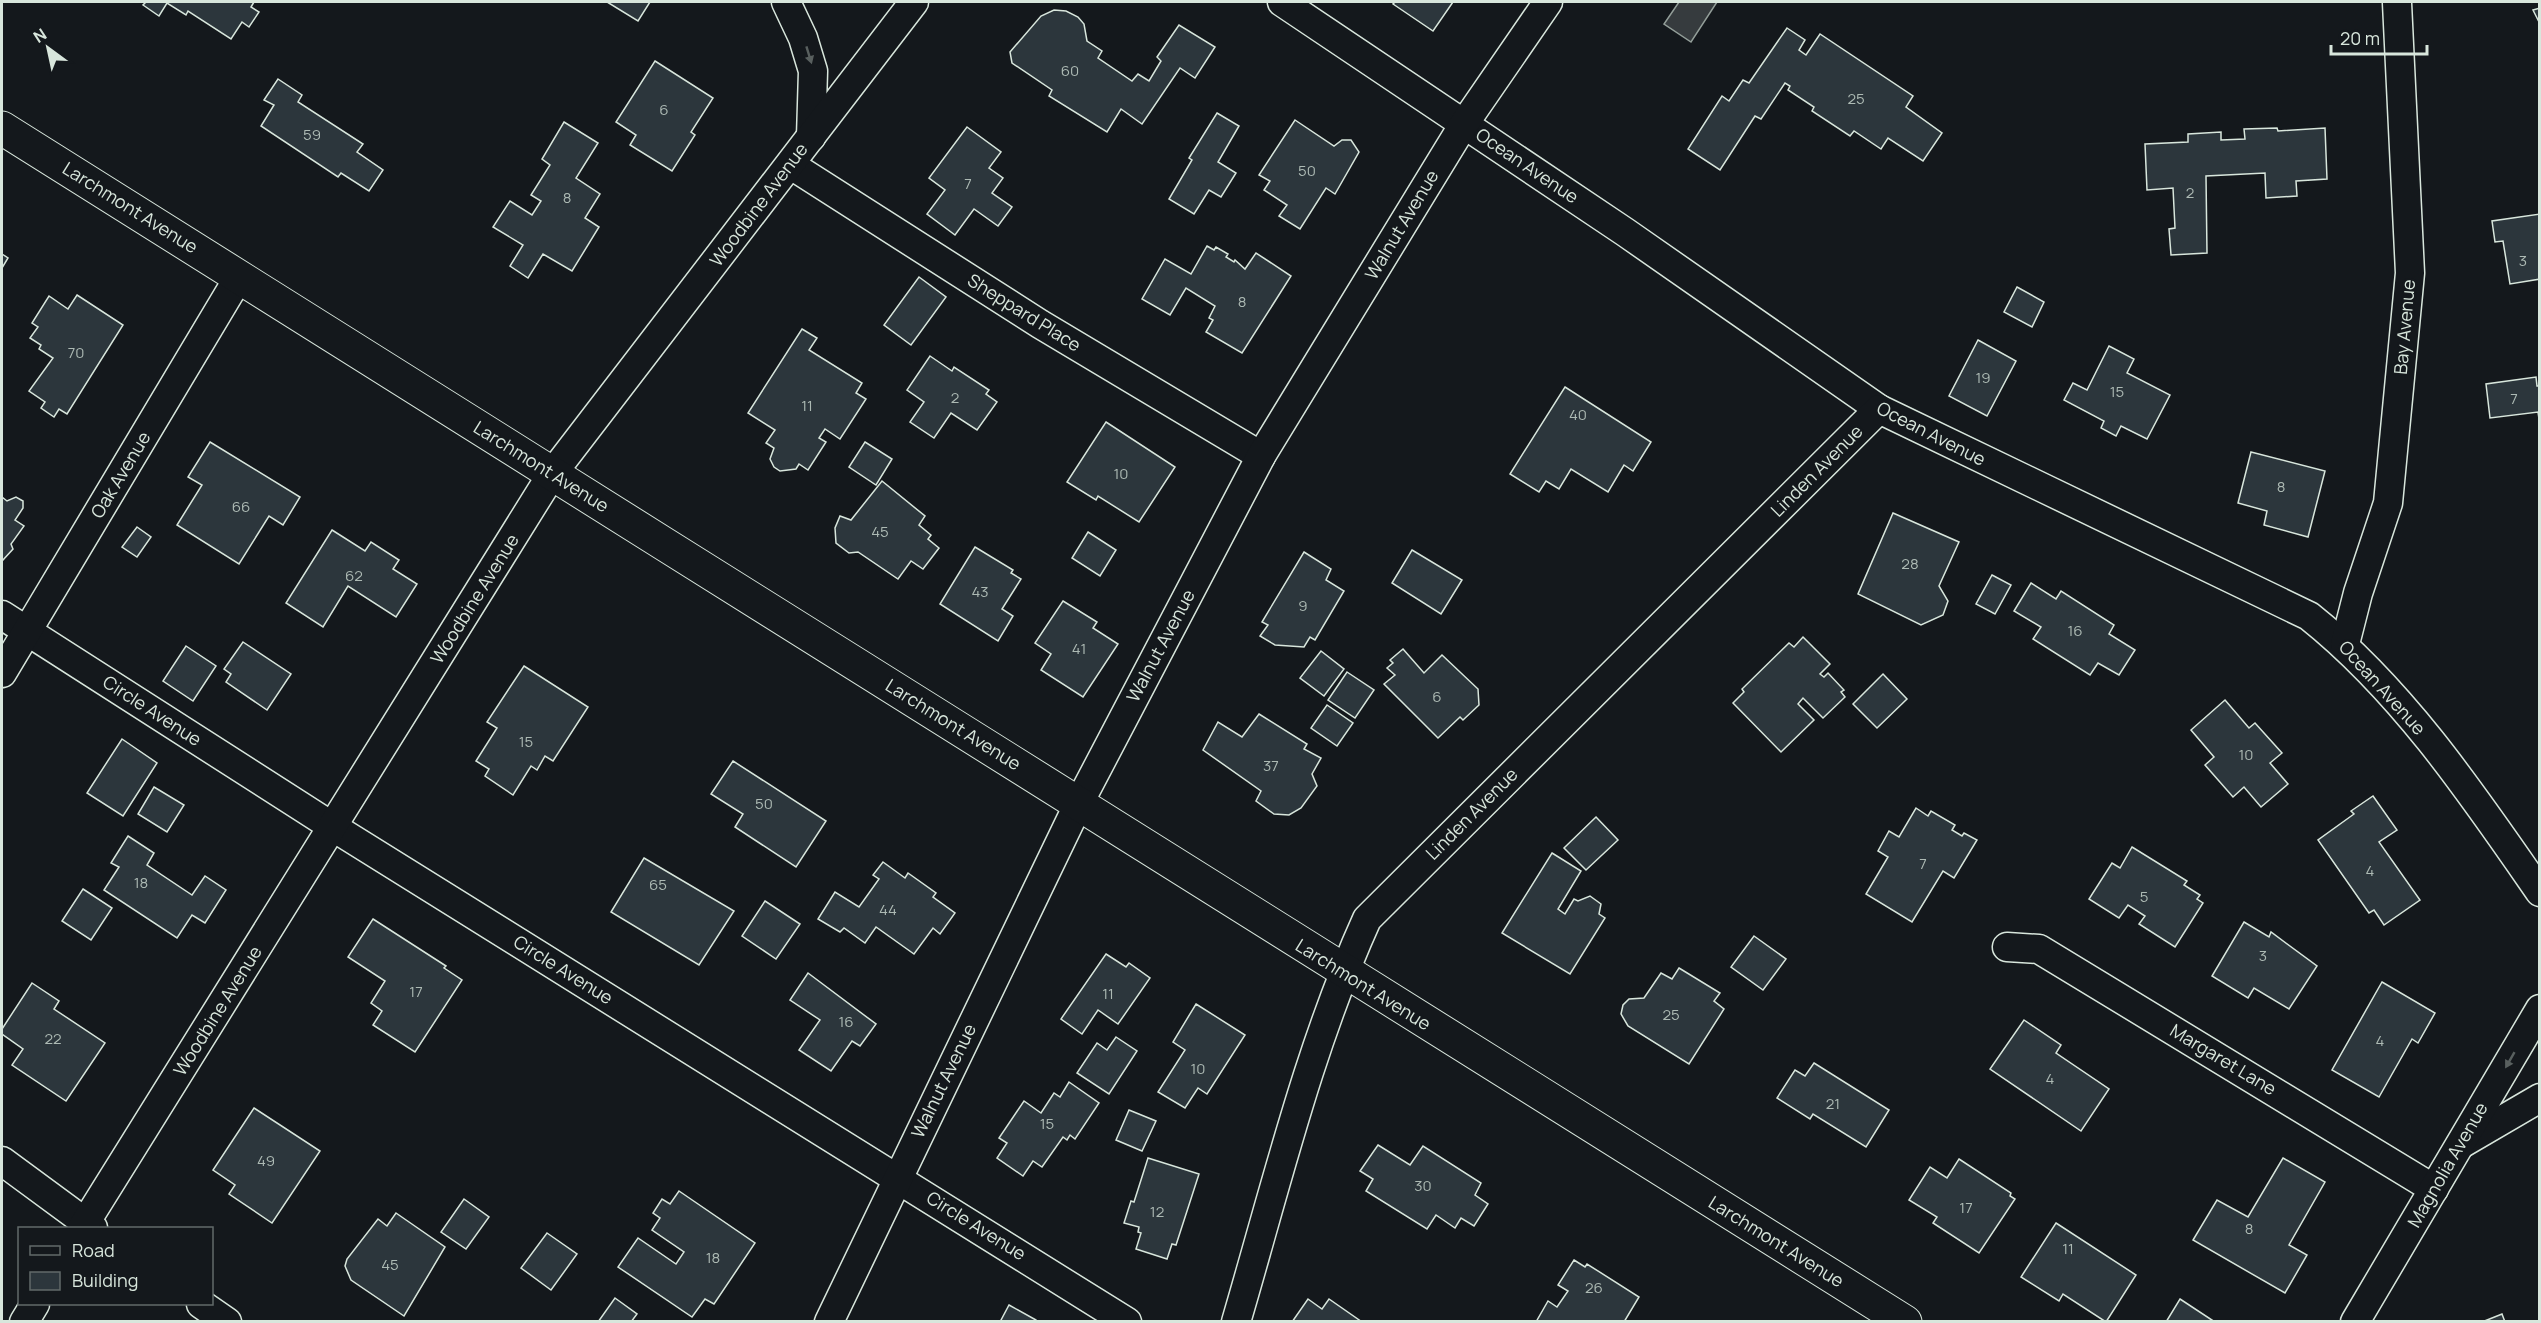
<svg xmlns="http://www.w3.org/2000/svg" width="2541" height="1323" font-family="Manrope,sans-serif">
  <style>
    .water { fill: #363b3e; stroke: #939e99; stroke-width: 1.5 }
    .building { fill: #2c363c; stroke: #d8e6dc; stroke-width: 1.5 }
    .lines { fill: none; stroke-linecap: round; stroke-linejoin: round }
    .minor-casing { stroke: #d8e6dc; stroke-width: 31 }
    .tertiary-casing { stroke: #d8e6dc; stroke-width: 35 }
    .minor { stroke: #14181c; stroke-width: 28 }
    .tertiary { stroke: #14181c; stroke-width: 33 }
    .oneway { fill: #59605f }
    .labels { text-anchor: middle; stroke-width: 4.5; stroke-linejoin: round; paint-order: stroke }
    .number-label { font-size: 15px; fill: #adbab4 }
    .street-label { font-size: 18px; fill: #d8e6dc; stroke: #14181c }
  </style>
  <rect width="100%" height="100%" fill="#14181c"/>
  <!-- water -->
  <polygon class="water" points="1679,2 1717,2 1691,42 1664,24"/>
  <!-- building -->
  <g class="building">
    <polygon points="146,2 254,2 251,7 259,12 249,27 242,22 231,39 188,11 186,15 167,3 159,16 143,5"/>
    <polygon points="607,2 650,2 638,21"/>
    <polygon points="1395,2 1453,2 1433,31 1393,4"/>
    <polygon points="2540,8 2540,24 2533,10"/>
    <polygon points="1054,10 1066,11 1078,17 1084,24 1087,41 1102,51 1098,58 1132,81 1138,74 1149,81 1161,61 1157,57 1179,25 1215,47 1195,78 1180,68 1142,124 1121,109 1107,132 1049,96 1052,90 1012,63 1010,52 1041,16"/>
    <polygon points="1787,28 1805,40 1799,50 1806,55 1820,34 1913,96 1906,107 1942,133 1923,161 1888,138 1881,149 1854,131 1850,136 1812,111 1814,107 1788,90 1790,86 1785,83 1761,119 1755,116 1720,170 1688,149 1722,96 1729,101 1743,80 1749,83"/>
    <polygon points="655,61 713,98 691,132 695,135 672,171 630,145 636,135 616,122"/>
    <polygon points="278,79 302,95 298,102 363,144 357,152 383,170 369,191 341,173 338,177 261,126 274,105 264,100"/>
    <polygon points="1217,113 1239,126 1218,162 1236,173 1221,197 1209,190 1194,214 1169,199 1192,160 1189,158"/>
    <polygon points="1295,120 1334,146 1342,140 1351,140 1359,152 1335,194 1326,188 1300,229 1279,216 1287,205 1264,190 1270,181 1259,175"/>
    <polygon points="564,122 598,143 576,178 600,194 585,218 599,227 572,271 543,254 528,278 510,266 523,245 493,227 510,201 532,215 541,201 531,195 550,165 542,159"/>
    <polygon points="967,127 1001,152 989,168 1003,178 992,193 1012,207 998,226 974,209 955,235 927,214 945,190 929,178"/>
    <polygon points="2277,128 2278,131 2325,128 2327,179 2296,181 2297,196 2266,198 2265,173 2206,176 2207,253 2171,255 2169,229 2175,228 2173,188 2147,190 2145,144 2188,142 2188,134 2221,132 2221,140 2245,139 2244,129"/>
    <polygon points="2540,214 2540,279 2510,284 2503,241 2495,242 2492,221"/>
    <polygon points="1207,246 1214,250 1216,247 1228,254 1226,257 1234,262 1235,260 1245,269 1256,253 1291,276 1242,353 1206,332 1213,320 1209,318 1215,306 1186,288 1170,315 1142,299 1165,259 1191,274"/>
    <polygon points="2,254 8,258 2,268"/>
    <polygon points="919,277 946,297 911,345 884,325"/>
    <polygon points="2017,287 2044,302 2032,327 2004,312"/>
    <polygon points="77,295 123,325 67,414 59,409 54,417 41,408 45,402 29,391 53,358 39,349 41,345 30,338 38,327 32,323 49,296 68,309"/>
    <polygon points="802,329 817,338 809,350 862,383 856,393 866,399 840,439 825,429 819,438 826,442 808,470 799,464 796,469 780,471 774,467 770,459 774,448 766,443 775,430 748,413"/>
    <polygon points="1978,340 2016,361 1987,416 1949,396"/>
    <polygon points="2109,346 2134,359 2127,373 2170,395 2147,439 2121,426 2116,436 2101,428 2104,421 2064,400 2073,383 2087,390"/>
    <polygon points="930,356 952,371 954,367 989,390 986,394 997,402 977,430 951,413 934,438 910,422 924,402 907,390"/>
    <polygon points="2536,377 2537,386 2540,386 2540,426 2538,412 2490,418 2486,384"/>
    <polygon points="1565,387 1651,442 1633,471 1624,465 1608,492 1571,469 1559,489 1546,481 1539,492 1510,474"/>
    <polygon points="1106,422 1175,467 1139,522 1098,496 1096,500 1067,482"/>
    <polygon points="210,442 300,497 283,525 269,516 239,564 177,525 202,485 188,477"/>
    <polygon points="865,442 892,459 876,485 849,467"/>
    <polygon points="2251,452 2325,471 2308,537 2264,525 2267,511 2238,503"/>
    <polygon points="882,481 925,516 919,525 931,535 928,539 939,548 923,569 911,561 898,579 858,552 849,553 836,543 835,528 840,516 851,520"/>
    <polygon points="2,497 7,501 16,497 23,501 23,508 15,520 24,526 11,544 13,549 2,561"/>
    <polygon points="1893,513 1959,542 1939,586 1948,601 1943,615 1921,625 1858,594"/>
    <polygon points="137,527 151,537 137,557 122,547"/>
    <polygon points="332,530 365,551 371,542 399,560 393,569 417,584 396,617 348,586 323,627 286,603"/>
    <polygon points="1088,532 1116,550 1100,576 1072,558"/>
    <polygon points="975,547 1013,570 1011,573 1021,579 1002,609 1013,616 998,641 940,604"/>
    <polygon points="1412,550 1462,580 1441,614 1392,583"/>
    <polygon points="1304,552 1331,569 1326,580 1344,591 1315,640 1310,637 1304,647 1275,645 1260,636 1268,625 1262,622"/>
    <polygon points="1992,575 2011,585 1995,614 1976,604"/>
    <polygon points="2031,583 2056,599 2061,591 2114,625 2109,634 2135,650 2119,675 2098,663 2090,675 2033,639 2041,627 2014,611"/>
    <polygon points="1063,601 1097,622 1093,628 1118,644 1083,697 1041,670 1051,654 1035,643"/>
    <polygon points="1803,637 1830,664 1820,674 1824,677 1828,673 1844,690 1841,692 1845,697 1823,718 1803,698 1798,704 1814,720 1781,752 1733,703 1744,692 1742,689 1789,643 1794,647"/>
    <polygon points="243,642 291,674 267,710 226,682 231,674 224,669"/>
    <polygon points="186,646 216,666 193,701 163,681"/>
    <polygon points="1403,649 1424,673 1442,655 1478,689 1479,705 1463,720 1460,717 1438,738 1384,684 1395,675 1387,668 1393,663 1390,660"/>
    <polygon points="1321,651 1344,669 1324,696 1300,678"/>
    <polygon points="524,666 588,707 553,761 545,756 537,770 531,766 513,795 485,776 489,769 476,761 497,728 487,722"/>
    <polygon points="1347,672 1374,690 1355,718 1328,700"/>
    <polygon points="1883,674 1907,699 1877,728 1853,704"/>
    <polygon points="2225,700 2249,728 2255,723 2282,753 2270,763 2288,784 2261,807 2244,787 2233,797 2205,765 2214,757 2191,730"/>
    <polygon points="1327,705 1353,723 1337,746 1311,728"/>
    <polygon points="1259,714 1307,744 1304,749 1321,758 1312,774 1317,786 1301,808 1289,815 1274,814 1256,801 1261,791 1203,750 1218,722 1242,737"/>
    <polygon points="122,739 157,763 123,816 87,793"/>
    <polygon points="733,761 826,821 796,867 735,827 743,814 711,794"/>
    <polygon points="154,787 184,805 167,832 138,814"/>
    <polygon points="2373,796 2397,830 2379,842 2420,900 2384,925 2374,910 2369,913 2318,840 2354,814 2351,811"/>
    <polygon points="1916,808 1928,816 1931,811 1955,825 1952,830 1962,836 1964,833 1977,840 1954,878 1943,871 1912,922 1866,894 1888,857 1878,851 1889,831 1899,837"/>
    <polygon points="1596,817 1618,840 1586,870 1564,848"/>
    <polygon points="128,836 154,853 147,865 192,895 205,876 226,890 205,923 192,915 177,938 104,890 119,867 111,863"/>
    <polygon points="2132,847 2187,881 2184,885 2200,895 2197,899 2203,903 2175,947 2139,924 2145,916 2128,905 2119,918 2089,899 2112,863 2120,868"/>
    <polygon points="1552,853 1581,871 1558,909 1565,914 1574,899 1578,901 1590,896 1601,904 1599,914 1605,918 1570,974 1502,933"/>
    <polygon points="644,858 734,911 699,965 611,912"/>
    <polygon points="883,862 905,878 908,873 936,893 933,897 955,913 940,934 933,928 914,954 876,927 865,943 844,928 840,932 818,919 835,892 859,907 879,879 873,875"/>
    <polygon points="83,889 112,908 91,940 62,921"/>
    <polygon points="765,901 800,924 776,959 742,936"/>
    <polygon points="373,919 446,966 444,968 462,980 415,1052 373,1025 382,1011 371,1003 385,981 348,957"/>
    <polygon points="2244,922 2269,937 2271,932 2317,966 2289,1009 2254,988 2248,998 2212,976"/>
    <polygon points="1754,936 1786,959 1763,990 1731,967"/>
    <polygon points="1106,954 1126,967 1129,963 1150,978 1118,1024 1098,1010 1082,1034 1061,1019"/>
    <polygon points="1679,968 1720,993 1714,1001 1724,1009 1689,1064 1628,1026 1621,1014 1623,1005 1629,999 1644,998 1661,973 1672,979"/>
    <polygon points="808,973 876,1024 860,1046 852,1041 831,1071 799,1050 820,1020 790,1000"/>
    <polygon points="2382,982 2435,1013 2418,1043 2412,1039 2379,1097 2332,1070"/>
    <polygon points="32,983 59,1001 54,1009 105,1043 66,1101 12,1065 23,1049 2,1034 2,1029"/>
    <polygon points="1196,1004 1245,1035 1207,1094 1198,1088 1185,1108 1158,1092 1185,1050 1173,1042"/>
    <polygon points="2024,1020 2061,1045 2056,1053 2109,1089 2081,1131 1990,1069"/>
    <polygon points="1116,1037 1137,1051 1109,1094 1077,1073 1097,1043 1107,1050"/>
    <polygon points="1814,1063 1889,1110 1866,1147 1813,1114 1810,1119 1777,1098 1795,1070 1805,1076"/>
    <polygon points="1069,1082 1099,1103 1075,1139 1070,1135 1067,1140 1063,1137 1042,1167 1033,1161 1023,1176 997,1158 1007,1143 999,1138 1024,1101 1041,1113 1054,1093 1060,1097"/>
    <polygon points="254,1108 320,1151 272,1223 229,1194 235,1185 213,1170"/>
    <polygon points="1129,1110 1156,1121 1142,1151 1116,1140"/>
    <polygon points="1378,1145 1410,1165 1423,1146 1481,1183 1475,1195 1488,1204 1474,1226 1461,1218 1455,1228 1436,1215 1427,1229 1366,1191 1373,1179 1360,1171"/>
    <polygon points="1148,1158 1199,1174 1176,1245 1172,1244 1167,1259 1136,1249 1141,1233 1138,1232 1139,1227 1124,1223 1131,1201 1134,1202"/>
    <polygon points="2283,1158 2325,1182 2289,1245 2307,1255 2285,1293 2193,1240 2217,1200 2248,1217"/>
    <polygon points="1959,1159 2011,1193 2010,1196 2015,1199 1979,1253 1933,1223 1937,1217 1909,1200 1930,1167 1947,1178"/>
    <polygon points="679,1191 755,1243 714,1304 705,1299 692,1317 618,1267 638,1238 676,1264 684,1252 652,1230 660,1218 653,1213 662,1199 670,1204"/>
    <polygon points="464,1199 489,1217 466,1249 441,1232"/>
    <polygon points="396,1213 445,1247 404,1316 351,1280 345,1266 347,1259 378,1219 387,1226"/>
    <polygon points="2056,1223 2136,1275 2106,1322 2063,1294 2059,1301 2021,1277"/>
    <polygon points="547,1233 577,1254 551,1290 521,1268"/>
    <polygon points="1574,1260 1585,1267 1587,1264 1639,1297 1624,1322 1536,1322 1548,1301 1557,1307 1568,1291 1558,1285"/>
    <polygon points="615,1298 637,1314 631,1322 598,1322"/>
    <polygon points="1308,1299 1322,1309 1329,1299 1362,1322 1292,1322"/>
    <polygon points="2180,1299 2215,1322 2166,1322"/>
    <polygon points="1009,1305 1036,1320 1036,1322 1000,1322"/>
    <polygon points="2502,1314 2505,1322 2482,1322"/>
  </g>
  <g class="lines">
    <defs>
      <g id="minor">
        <polyline points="786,2 803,38 813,71 811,137"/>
        <path d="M1282 2 1625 232 1879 409 2309 616C2402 690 2473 795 2540 892"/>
        <polyline points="791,165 1040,324 1261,456"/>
        <polyline points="2,615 333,827 1127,1322"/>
        <polyline points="2345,644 2358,593 2388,503 2410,273 2397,3"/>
        <polyline points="2,673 239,277"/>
        <polyline points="2007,947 2039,949 2434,1189"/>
        <polyline points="2461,1144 2540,1098"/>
        <polyline points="2,1161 93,1228"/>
        <polyline points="82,1228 552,474 914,2"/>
        <polyline points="201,1304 227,1322"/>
        <polyline points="24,1322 35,1304"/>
        <polyline points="829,1322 1079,803 1261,456 1464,124 1548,2"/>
        <path d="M1236 1322C1276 1186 1309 1047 1367 919L1879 409"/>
        <polyline points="2355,1322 2540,1009"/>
      </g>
      <path id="tertiary" d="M2 128C637 525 1268 927 1905 1322"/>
    </defs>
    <!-- minor casing -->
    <use href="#minor" class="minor-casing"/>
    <!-- tertiary casing -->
    <use href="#tertiary" class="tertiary-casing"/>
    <!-- minor -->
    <use href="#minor" class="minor"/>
    <!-- tertiary -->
    <use href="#tertiary" class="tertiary"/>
  </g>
  <!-- one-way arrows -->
  <defs><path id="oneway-solid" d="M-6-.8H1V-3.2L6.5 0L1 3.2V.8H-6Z" transform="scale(1.5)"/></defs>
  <g class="oneway">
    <use href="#oneway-solid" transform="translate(809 55) rotate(73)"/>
    <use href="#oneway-solid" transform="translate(2510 1060) rotate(120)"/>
  </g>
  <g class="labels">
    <!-- number labels -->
    <g class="number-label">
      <text x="1070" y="76">60</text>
      <text x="1856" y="104">25</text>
      <text x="664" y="115">6</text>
      <text x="312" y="140">59</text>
      <text x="1307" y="176">50</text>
      <text x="968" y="189">7</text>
      <text x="2190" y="198">2</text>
      <text x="567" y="203">8</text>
      <text x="2523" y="266">3</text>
      <text x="1242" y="307">8</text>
      <text x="76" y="358">70</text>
      <text x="1983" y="383">19</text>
      <text x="2117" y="397">15</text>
      <text x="955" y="403">2</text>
      <text x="2514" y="404">7</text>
      <text x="807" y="411">11</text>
      <text x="1578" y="420">40</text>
      <text x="1121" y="479">10</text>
      <text x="2281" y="492">8</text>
      <text x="241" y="512">66</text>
      <text x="880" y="537">45</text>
      <text x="1910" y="569">28</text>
      <text x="354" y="581">62</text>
      <text x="980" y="597">43</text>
      <text x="1303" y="611">9</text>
      <text x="2075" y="636">16</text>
      <text x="1079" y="654">41</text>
      <text x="1437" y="702">6</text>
      <text x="526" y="747">15</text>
      <text x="2246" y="760">10</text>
      <text x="1271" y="771">37</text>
      <text x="764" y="809">50</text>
      <text x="1923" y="869">7</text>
      <text x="2370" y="876">4</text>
      <text x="141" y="888">18</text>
      <text x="658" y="890">65</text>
      <text x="2144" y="902">5</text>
      <text x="888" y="915">44</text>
      <text x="2263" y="961">3</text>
      <text x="416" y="997">17</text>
      <text x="1108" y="999">11</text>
      <text x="1671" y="1020">25</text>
      <text x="846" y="1027">16</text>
      <text x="53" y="1044">22</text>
      <text x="2380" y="1046">4</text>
      <text x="1198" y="1074">10</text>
      <text x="2050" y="1084">4</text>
      <text x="1833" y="1109">21</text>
      <text x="1047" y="1129">15</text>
      <text x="266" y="1166">49</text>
      <text x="1423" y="1191">30</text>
      <text x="1966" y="1213">17</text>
      <text x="1157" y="1217">12</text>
      <text x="2249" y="1234">8</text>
      <text x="2068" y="1254">11</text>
      <text x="713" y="1263">18</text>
      <text x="390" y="1270">45</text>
      <text x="1594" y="1293">26</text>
    </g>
    <!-- street labels -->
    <g class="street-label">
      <text transform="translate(1527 166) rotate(34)" y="6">Ocean Avenue</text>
      <text transform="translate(759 205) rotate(-53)" y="6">Woodbine Avenue</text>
      <text transform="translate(130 208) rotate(32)" y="6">Larchmont Avenue</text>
      <text transform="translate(1402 225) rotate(-59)" y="6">Walnut Avenue</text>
      <text transform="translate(1024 313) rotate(32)" y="6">Sheppard Place</text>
      <text transform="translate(2405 327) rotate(-85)" y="6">Bay Avenue</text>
      <text transform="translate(1931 434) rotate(27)" y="6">Ocean Avenue</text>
      <text transform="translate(541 467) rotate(32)" y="6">Larchmont Avenue</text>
      <text transform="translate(1817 471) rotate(-45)" y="6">Linden Avenue</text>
      <text transform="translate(121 475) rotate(-59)" y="6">Oak Avenue</text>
      <text transform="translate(475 599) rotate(-58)" y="6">Woodbine Avenue</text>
      <text transform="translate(1161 646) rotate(-62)" y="6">Walnut Avenue</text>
      <text transform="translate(2382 688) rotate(48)" y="6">Ocean Avenue</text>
      <text transform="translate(152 711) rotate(33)" y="6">Circle Avenue</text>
      <text transform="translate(953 725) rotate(32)" y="6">Larchmont Avenue</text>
      <text transform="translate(1472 814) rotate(-45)" y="6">Linden Avenue</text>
      <text transform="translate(563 970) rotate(32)" y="6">Circle Avenue</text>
      <text transform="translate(1363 985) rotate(32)" y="6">Larchmont Avenue</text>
      <text transform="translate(218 1011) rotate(-58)" y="6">Woodbine Avenue</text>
      <text transform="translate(2223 1060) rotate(31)" y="6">Margaret Lane</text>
      <text transform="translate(944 1081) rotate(-64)" y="6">Walnut Avenue</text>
      <text transform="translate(2448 1165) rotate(-60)" y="6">Magnolia Avenue</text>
      <text transform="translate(976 1226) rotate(32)" y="6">Circle Avenue</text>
      <text transform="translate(1776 1242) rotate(32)" y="6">Larchmont Avenue</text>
    </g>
  </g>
  <!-- border -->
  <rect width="2541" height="1323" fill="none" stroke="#d8e6dc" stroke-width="6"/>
  <!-- legend -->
  <rect x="18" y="1227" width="195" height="78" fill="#14181c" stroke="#626a69" stroke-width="1.5"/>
  <rect x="30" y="1246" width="30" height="9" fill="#14181c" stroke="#626a69" stroke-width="1.5"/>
  <text x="72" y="1257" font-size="18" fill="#d8e6dc">Road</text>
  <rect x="30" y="1272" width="30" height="18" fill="#2c363c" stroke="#626a69" stroke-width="1.5"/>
  <text x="72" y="1287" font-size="18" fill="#d8e6dc">Building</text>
  <!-- north arrow -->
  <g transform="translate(48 48) rotate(327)" stroke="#14181c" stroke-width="4.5" paint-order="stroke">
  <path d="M0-4.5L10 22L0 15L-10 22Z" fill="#d8e6dc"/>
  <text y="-9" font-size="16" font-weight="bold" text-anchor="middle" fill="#d8e6dc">N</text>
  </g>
  <!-- scale -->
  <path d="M2331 45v9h96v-9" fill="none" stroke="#d8e6dc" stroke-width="3"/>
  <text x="2340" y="45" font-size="18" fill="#d8e6dc" stroke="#14181c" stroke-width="4.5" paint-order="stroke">20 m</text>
</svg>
